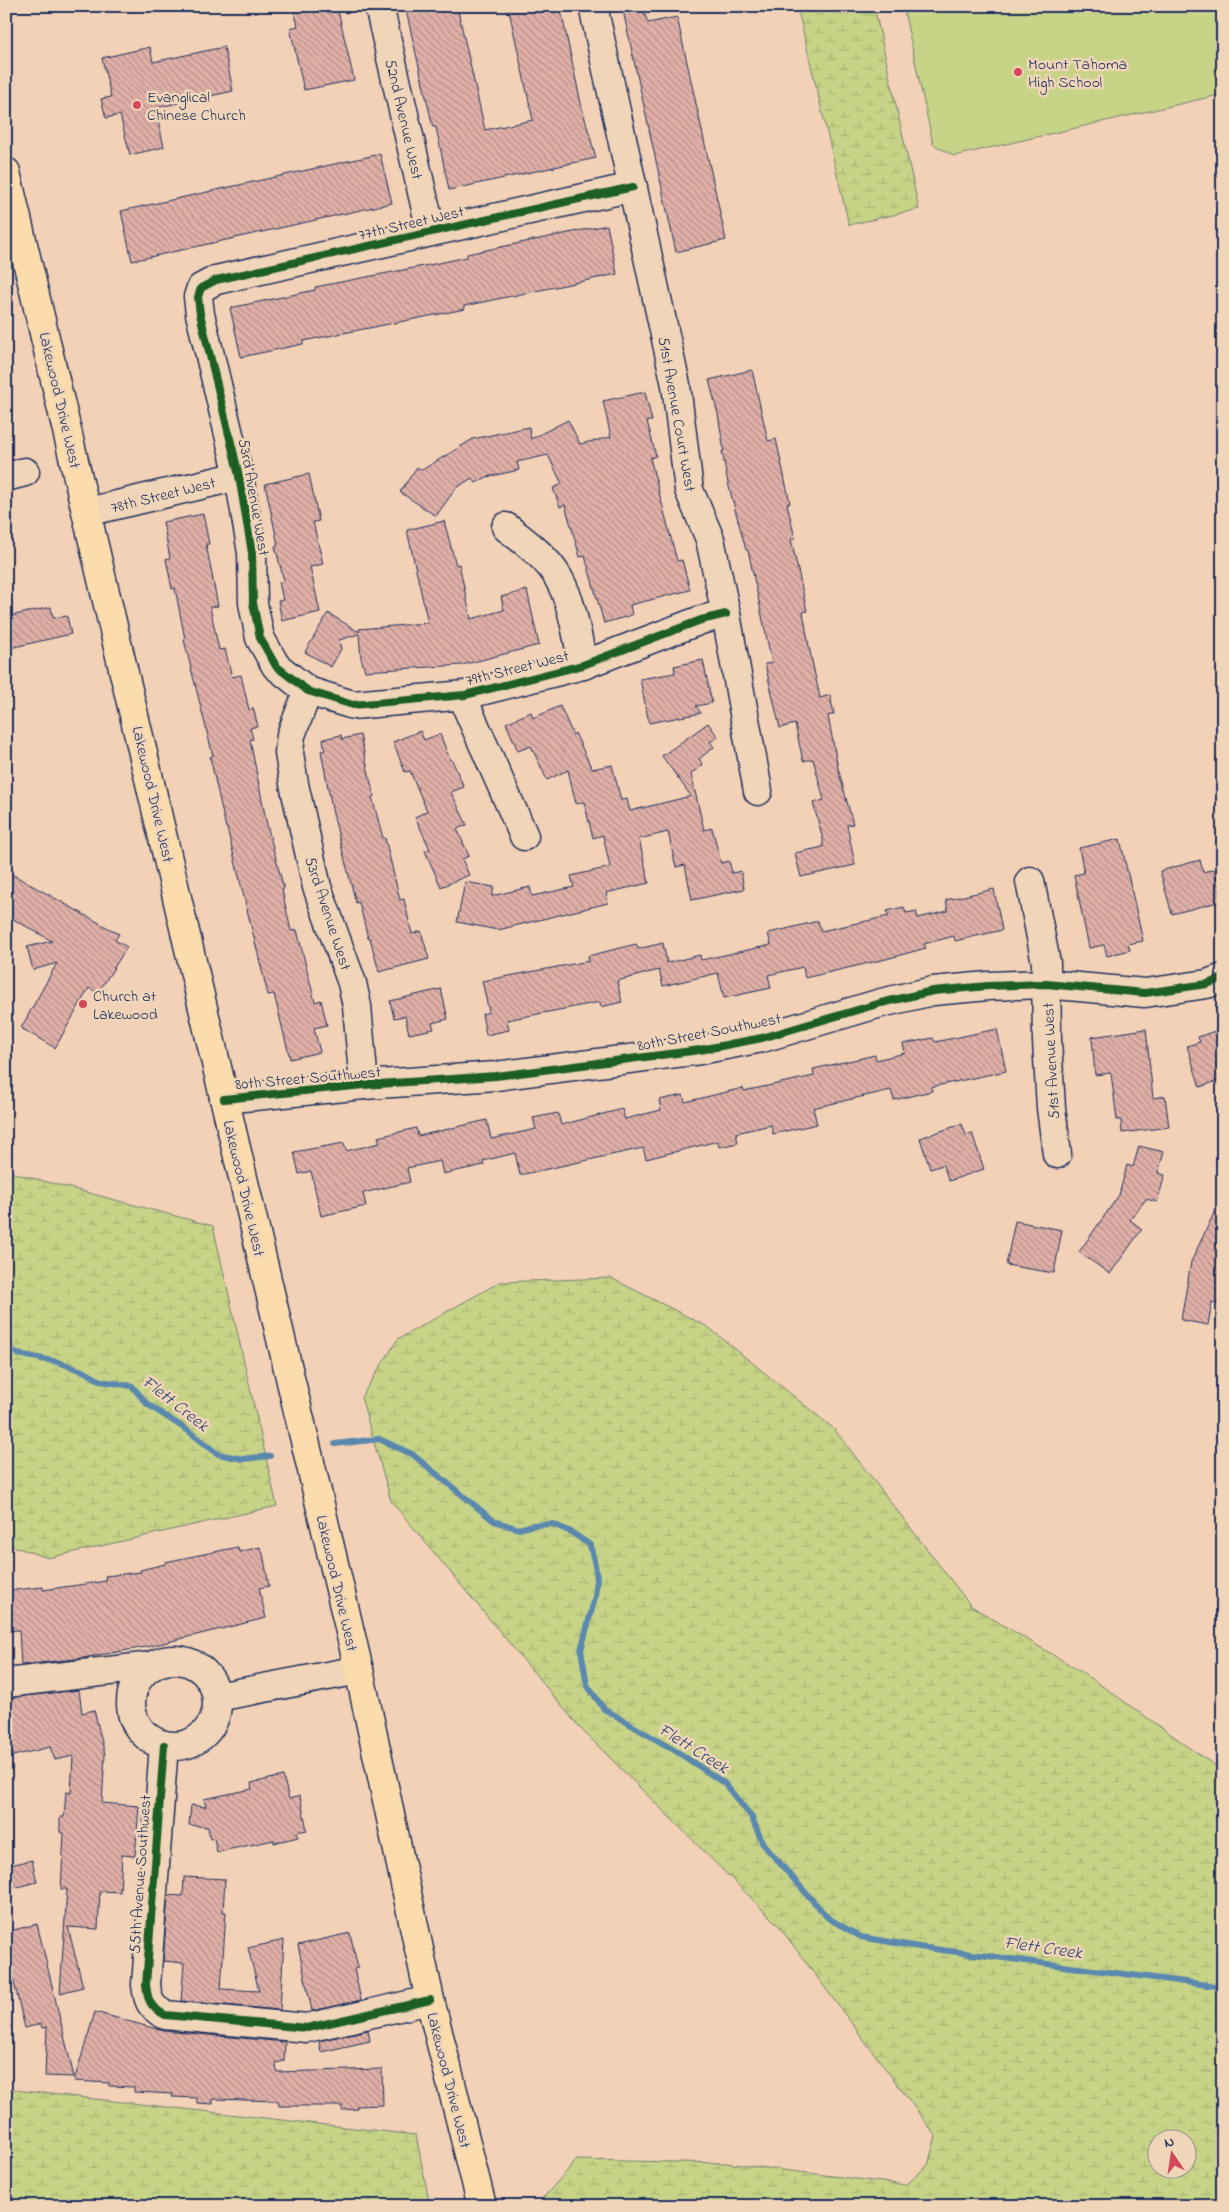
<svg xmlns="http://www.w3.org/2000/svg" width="1229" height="2212" font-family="'Indie Flower',sans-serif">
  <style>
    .green { fill: #c7d386; stroke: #718172 }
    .wetland { fill: url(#wetland-marsh); stroke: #718172; fill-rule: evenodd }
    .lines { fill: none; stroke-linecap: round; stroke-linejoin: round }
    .stream { stroke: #5a88af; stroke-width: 6 }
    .building { fill: url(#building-back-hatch); stroke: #1b2f5e }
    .minor-casing { stroke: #1b2f5e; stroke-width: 31 }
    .major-casing { stroke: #1b2f5e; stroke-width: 31 }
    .minor { stroke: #f1d5b8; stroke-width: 28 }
    .major { stroke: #fcdcac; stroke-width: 28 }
    .cycleway-casing { stroke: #f1d5b8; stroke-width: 11 }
    .cycleway { stroke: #1b5e20; stroke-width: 8 }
    .poi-dot { fill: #d1495b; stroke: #f1d5b8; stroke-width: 2 }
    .labels { text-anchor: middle; stroke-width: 5; stroke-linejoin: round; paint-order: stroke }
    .poi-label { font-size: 16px; fill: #1b2f5e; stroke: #f1d5b8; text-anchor: start }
    .street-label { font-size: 16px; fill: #1b2f5e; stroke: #f1d5b8 }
    .water-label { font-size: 18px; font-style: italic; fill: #2b4572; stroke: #f1d5b8 }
  </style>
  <defs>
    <pattern id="wetland-marsh" width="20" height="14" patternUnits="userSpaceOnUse" patternTransform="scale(1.25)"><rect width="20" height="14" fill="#c7d386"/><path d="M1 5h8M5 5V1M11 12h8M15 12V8" fill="none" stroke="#aab576"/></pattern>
    <pattern id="building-back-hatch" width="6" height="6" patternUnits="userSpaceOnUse" patternTransform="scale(1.25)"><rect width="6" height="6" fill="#e0b0a7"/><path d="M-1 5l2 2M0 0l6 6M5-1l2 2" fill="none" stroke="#b5908b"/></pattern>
  </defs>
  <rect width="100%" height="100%" fill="#f3d1b7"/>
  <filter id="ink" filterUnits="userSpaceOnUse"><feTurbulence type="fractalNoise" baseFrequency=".02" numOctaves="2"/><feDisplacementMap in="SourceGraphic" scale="10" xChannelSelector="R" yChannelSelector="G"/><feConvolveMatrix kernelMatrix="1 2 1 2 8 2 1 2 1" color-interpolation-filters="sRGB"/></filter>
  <g filter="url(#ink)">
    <!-- green -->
    <polygon class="green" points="903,6 1223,6 1223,94 954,156 933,144"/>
    <!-- wetland -->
    <g class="wetland">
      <polygon points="797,6 874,6 919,209 849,225"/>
      <polygon points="6,1171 213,1226 277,1506 48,1558 6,1544"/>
      <path d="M611 1278 708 1327 834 1429 971 1606 1085 1674 1223 1771V2206H544L543 2198 577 2160 726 2163 906 2185 928 2165 936 2136 778 1925 580 1728 391 1501 361 1397 398 1339 500 1282ZM1156 2140H1186V2170H1156Z"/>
      <polygon points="6,2089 416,2135 430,2206 6,2206"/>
    </g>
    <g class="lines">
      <!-- stream -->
      <g class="stream">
        <polyline points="6,1346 18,1354 58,1362 85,1372 101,1381 132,1386 147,1404 187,1430 218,1454 243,1459 270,1456"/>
        <polyline points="335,1444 379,1439 412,1454 494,1521 519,1529 533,1525 553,1524 571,1532 590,1545 595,1565 597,1578 595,1597 581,1650 587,1685 604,1709 679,1753 724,1783 751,1816 763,1844 828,1918 861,1937 919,1947 1223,1987"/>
      </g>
    </g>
    <!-- building -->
    <g class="building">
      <polygon points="293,6 337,6 354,80 304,90 290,28 298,26"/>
      <polygon points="405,6 457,6 485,130 533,120 508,6 560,6 582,108 596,158 449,190 436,127 433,127"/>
      <polygon points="622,6 642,6 648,23 677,17 726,240 676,252"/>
      <polygon points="150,47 153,62 224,47 233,91 155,108 164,147 130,155 120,115 106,118 101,99 111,97 102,58"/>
      <polygon points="380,154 392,203 132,261 121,211"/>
      <polygon points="607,225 617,274 464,306 465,309 303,341 303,344 241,357 230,308 315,290 315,287 434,264 467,257 467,254"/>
      <polygon points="752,370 768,441 776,439 790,503 787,504 795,538 791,539 807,611 803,612 809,647 820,698 830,695 834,714 828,716 838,768 853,824 847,825 855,865 801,877 795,853 823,847 823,839 813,803 824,800 813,759 803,761 795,724 780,728 765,664 772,663 748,550 746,550 728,483 722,451 724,451 718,414 709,380"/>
      <polygon points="645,392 652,421 647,421 656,456 650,458 677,561 682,560 690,590 630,605 632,615 604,623 585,556 580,557 565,505 560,507 553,488 562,484 548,455 517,462 519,470 487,477 476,483 472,478 456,488 436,516 400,492 417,467 422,470 473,439 529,427 531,439 568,420 580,444 611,437 603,401"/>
      <polygon points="309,474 319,521 313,522 323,564 310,567 320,612 282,621 278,601 283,600 279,582 284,581 275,546 278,545 265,484"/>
      <polygon points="203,514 209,544 206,544 218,606 210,607 219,650 225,649 232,677 241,675 249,710 253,708 258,726 250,728 253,739 250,740 267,825 284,889 282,890 291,931 297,930 315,1002 321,1000 327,1025 314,1028 320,1052 290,1059 274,994 268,995 227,828 226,828 210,757 213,756 184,640 185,639 175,588 172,589 166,559 170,558 163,522"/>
      <polygon points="444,521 456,565 459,564 471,619 504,610 501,597 527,590 539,645 462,665 365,671 361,658 359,634 339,640 341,649 331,667 305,652 328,613 359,632 359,629 428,623 407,530"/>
      <polygon points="51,607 53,618 67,616 71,634 10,648 6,630 6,617"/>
      <polygon points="703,660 712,703 696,706 701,713 649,723 640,679 675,673 674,666"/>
      <polygon points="560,706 573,735 575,733 592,769 612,765 621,800 627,799 630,811 691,796 662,756 708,723 718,737 710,742 714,747 699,759 703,765 691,774 704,830 712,828 721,863 729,861 732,873 741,871 744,889 692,900 685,865 676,867 668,832 639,839 649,883 606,893 608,903 498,930 457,922 465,882 494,887 492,896 530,887 532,896 574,887 571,876 610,867 603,835 593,838 584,802 576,804 568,770 547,780 531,746 518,751 506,723 531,712 533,718"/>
      <polygon points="420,731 424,740 440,734 450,760 452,760 464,787 451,792 467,825 457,829 469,856 462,859 469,875 441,887 425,851 430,849 415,817 427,811 410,771 405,772 393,742"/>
      <polygon points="341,735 342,739 360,735 374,796 372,797 383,838 385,838 400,900 404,899 412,934 421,931 429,959 379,972 370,938 368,938 359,902 356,903 333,814 321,751 325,750 323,739"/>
      <polygon points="1120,839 1143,941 1128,944 1130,950 1107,956 1104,945 1089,948 1074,875 1084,873 1079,848"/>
      <polygon points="1200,860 1203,872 1214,869 1222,901 1172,914 1160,871"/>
      <polygon points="6,871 119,934 115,940 127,947 98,993 89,988 55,1048 21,1028 57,963 33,970 27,947 52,941 6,915"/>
      <polygon points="994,889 1002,930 955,941 954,936 924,944 926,948 886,959 805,978 803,967 768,975 771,988 724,998 718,973 663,986 659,970 617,981 622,1002 601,1007 600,1002 507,1020 509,1030 486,1035 482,1014 489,1012 482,981 589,961 588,956 636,944 638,949 663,943 667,963 700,955 701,960 771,945 768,933 782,930 818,921 821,931 889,916 887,911 904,907 906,913 916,911 918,918 948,911 946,900"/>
      <polygon points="441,989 448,1019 432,1023 434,1029 409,1034 405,1016 394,1018 390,1001"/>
      <polygon points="1223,1028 1223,1079 1200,1087 1187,1046 1200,1042 1198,1037"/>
      <polygon points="997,1029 1006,1071 931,1087 932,1091 894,1100 891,1090 813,1108 817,1124 773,1134 771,1125 736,1133 738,1143 719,1147 718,1141 646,1159 643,1148 520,1175 515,1153 483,1161 484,1165 443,1174 440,1161 407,1168 410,1182 363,1193 366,1206 321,1216 311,1171 299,1174 294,1152 344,1143 346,1151 380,1143 378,1137 416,1128 418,1136 487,1120 491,1139 536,1129 533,1118 558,1113 561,1125 622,1109 625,1119 661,1110 659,1100 683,1095 685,1102 743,1088 744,1091 814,1076 813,1069 875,1055 876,1060 905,1053 903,1044 933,1038 935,1042"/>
      <polygon points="1146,1029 1153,1098 1165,1096 1169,1127 1122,1133 1121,1120 1117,1120 1111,1073 1095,1075 1092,1037"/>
      <polygon points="962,1124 966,1135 972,1133 984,1169 949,1181 943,1165 930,1169 920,1138"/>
      <polygon points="1139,1146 1164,1152 1158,1173 1165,1175 1157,1202 1146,1199 1130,1220 1142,1229 1110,1274 1079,1252 1119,1195 1127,1165 1133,1167"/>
      <polygon points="1223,1194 1223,1304 1212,1302 1208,1325 1181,1320 1191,1262"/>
      <polygon points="1015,1221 1062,1230 1054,1273 1006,1265"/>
      <polygon points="238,1547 239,1552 260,1547 263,1554 269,1586 259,1588 266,1618 151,1646 83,1658 21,1665 19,1630 6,1631 6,1591 43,1587 43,1590 106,1581 105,1576 141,1572 140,1570 165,1564 165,1562"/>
      <polygon points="79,1690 82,1713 94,1710 105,1754 102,1803 139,1806 135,1856 122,1855 120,1892 100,1891 98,1929 68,1927 83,1987 60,1993 67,1889 61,1889 64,1833 60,1832 60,1817 64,1817 66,1792 71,1793 73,1756 55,1760 50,1747 13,1756 12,1751 6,1752 6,1698"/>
      <polygon points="283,1776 289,1799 300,1796 307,1830 297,1832 298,1837 274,1843 274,1840 217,1852 214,1838 210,1839 208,1827 189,1825 191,1805 206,1807 204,1799 252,1789 251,1783"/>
      <polygon points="32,1860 37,1882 6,1890 6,1866"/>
      <polygon points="184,1877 225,1879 223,1912 226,1912 221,1989 259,1991 248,1948 284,1940 280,2010 181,2001 184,1963 163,1961 168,1895 183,1896"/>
      <polygon points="37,1924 56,2002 74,2077 45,2076 47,2027 42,2028 41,2024 25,2028 12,1974 6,1975 6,1932"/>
      <polygon points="350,1933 358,1968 354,1969 361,2000 312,2011 298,1945"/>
      <polygon points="95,2012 164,2031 285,2042 284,2061 276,2063 277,2072 382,2069 383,2105 357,2106 358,2109 342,2110 342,2106 279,2106 278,2101 213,2099 213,2104 197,2103 197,2098 172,2097 173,2094 134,2092 134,2087 109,2086 109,2083 74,2081"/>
      <polygon points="368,2030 370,2041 321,2052 319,2041"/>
    </g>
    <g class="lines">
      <defs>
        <g id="minor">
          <polyline points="379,6 431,231"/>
          <polyline points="593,6 676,385 689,490 710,539 726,614 758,791"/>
          <polyline points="633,187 216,280 201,288 198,297 200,314 239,476 252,553 253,603 260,638 276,666 308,691 353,705 465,695 583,665 701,620 726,614"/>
          <polyline points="6,477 25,472"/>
          <polyline points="87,512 239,476"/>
          <path d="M506 527C525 542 547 557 559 579 573 604 577 636 583 665"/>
          <polyline points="308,691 291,735 289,753 294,784 317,887 352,983 357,1006 364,1085"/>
          <polyline points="465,695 468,710 524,836"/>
          <polyline points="1030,881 1046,963 1047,1041 1051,1108 1057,1154"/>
          <polyline points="224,1099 364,1085 496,1076 700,1050 762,1038 881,1003 933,991 988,986 1046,984 1145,993 1207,984 1223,978"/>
          <circle cx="174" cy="1703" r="43"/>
          <polyline points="6,1683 152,1666"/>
          <polyline points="217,1697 359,1670"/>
          <path d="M164 1745 146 1985C148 2001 150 2007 165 2015L307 2028 430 2000"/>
        </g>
        <polyline id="major" points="6,172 359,1670 430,2000 482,2206"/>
      </defs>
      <!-- minor casing -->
      <use href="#minor" class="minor-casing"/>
      <!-- major casing -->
      <use href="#major" class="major-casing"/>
      <!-- minor -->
      <use href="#minor" class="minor"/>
      <!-- major -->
      <use href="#major" class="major"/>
      <defs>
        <g id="cycleway">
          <polyline points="633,187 216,280 201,288 198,297 200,314 239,476 252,553 253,603 260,638 276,666 308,691 353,705 465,695 583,665 701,620 726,614"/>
          <polyline points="224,1099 364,1085 496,1076 700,1050 762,1038 881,1003 933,991 988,986 1046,984 1145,993 1207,984 1223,978"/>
          <path d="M164 1745 146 1985C148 2001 150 2007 165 2015L307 2028 430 2000"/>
        </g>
      </defs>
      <!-- cycleway casing -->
      <use href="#cycleway" class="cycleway-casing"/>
      <!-- cycleway -->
      <use href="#cycleway" class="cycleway"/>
    </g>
  </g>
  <!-- markers -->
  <g class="poi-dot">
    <circle cx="1018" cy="72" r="5"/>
    <circle cx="137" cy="105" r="5"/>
    <circle cx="83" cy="1004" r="5"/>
  </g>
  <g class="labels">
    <!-- poi labels -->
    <g class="poi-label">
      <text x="1028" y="69">Mount Tahoma<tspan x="1028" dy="18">High School</tspan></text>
      <text x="147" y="102">Evanglical<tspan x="147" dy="18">Chinese Church</tspan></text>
      <text x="93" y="1001">Church at<tspan x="93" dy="18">Lakewood</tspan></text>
    </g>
    <!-- street labels -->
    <g class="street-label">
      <text transform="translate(405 119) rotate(77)" y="6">52nd Avenue West</text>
      <text transform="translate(411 222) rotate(-13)" y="6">77th Street West</text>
      <text transform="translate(61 400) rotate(77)" y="6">Lakewood Drive West</text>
      <text transform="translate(678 414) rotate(80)" y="6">51st Avenue Court West</text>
      <text transform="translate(163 494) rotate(-14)" y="6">78th Street West</text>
      <text transform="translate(255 497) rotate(80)" y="6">53rd Avenue West</text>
      <text transform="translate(517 667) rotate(-14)" y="6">79th Street West</text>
      <text transform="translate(154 794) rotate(77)" y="6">Lakewood Drive West</text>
      <text transform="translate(329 913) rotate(72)" y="6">53rd Avenue West</text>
      <text transform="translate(709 1031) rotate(-11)" y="6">80th Street Southwest</text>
      <text transform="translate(1050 1061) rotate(-93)" y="6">51st Avenue West</text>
      <text transform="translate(308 1077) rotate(-5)" y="6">80th Street Southwest</text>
      <text transform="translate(245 1188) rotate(77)" y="6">Lakewood Drive West</text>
      <text transform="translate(338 1583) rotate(77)" y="6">Lakewood Drive West</text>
      <text transform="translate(139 1874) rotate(-86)" y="6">55th Avenue Southwest</text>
      <text transform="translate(450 2080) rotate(76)" y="6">Lakewood Drive West</text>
    </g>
    <!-- water labels -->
    <g class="water-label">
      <text transform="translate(176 1403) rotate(38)" y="6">Flett Creek</text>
      <text transform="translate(694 1748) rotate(32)" y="6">Flett Creek</text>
      <text transform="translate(1043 1947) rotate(8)" y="6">Flett Creek</text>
    </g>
  </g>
  <!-- margin -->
  <rect width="1229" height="2212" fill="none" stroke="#f1d5b8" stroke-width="25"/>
  <rect x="12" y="12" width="1204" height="2187" fill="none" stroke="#1b2f5e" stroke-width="2" filter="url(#ink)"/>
  <!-- north arrow -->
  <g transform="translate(1172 2154) rotate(347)"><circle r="24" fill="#f1d5b8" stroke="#9b9394"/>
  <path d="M0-4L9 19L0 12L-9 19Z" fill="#d1495b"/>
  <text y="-8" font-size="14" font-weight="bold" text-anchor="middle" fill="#1b2f5e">N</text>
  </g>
</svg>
